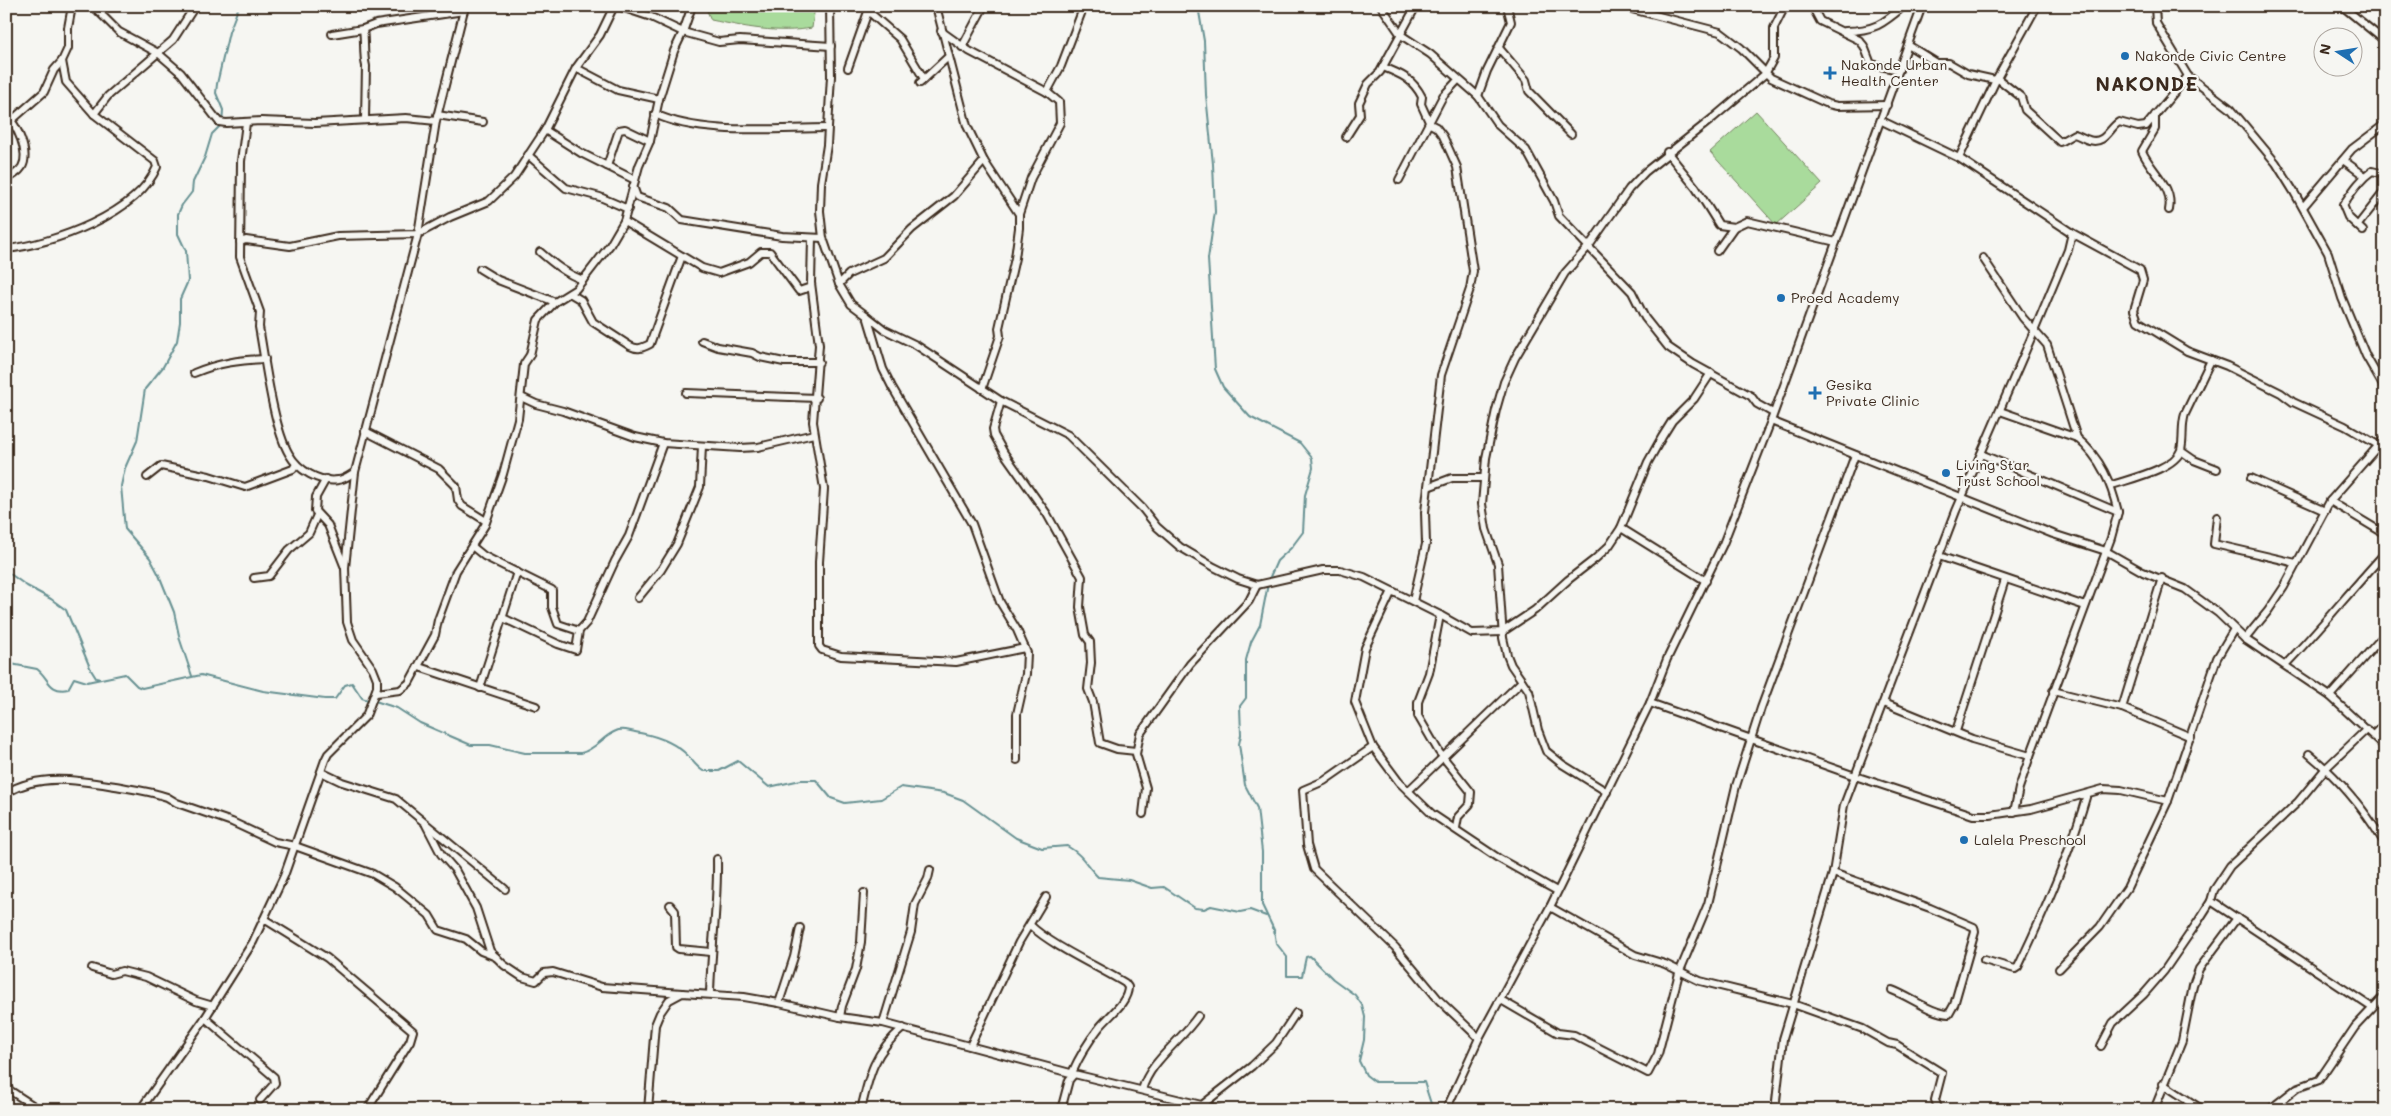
<svg xmlns="http://www.w3.org/2000/svg" width="2391" height="1116" font-family="Mali,sans-serif">
  <style>
    .green { fill: #a9db9c; stroke: #72825d }
    .lines { fill: none; stroke-linecap: round; stroke-linejoin: round }
    .stream { stroke: #679192; stroke-width: 2 }
    .minor-casing { stroke: #3b2a1e; stroke-width: 10 }
    .minor { stroke: #f6f6f2; stroke-width: 6 }
    .poi-dot { fill: #1f6fb2; stroke: #f6f6f2; stroke-width: 2 }
    .labels { text-anchor: middle; stroke-width: 4.5; stroke-linejoin: round; paint-order: stroke }
    .poi-label { font-size: 14px; fill: #3b2a1e; stroke: #f6f6f2; text-anchor: start }
    .district-label { font-size: 19px; font-weight: bold; letter-spacing: 1px; fill: #3b2a1e; stroke: #f6f6f2 }
  </style>
  <rect width="100%" height="100%" fill="#f6f6f2"/>
  <filter id="ink" filterUnits="userSpaceOnUse"><feTurbulence type="fractalNoise" baseFrequency=".02" numOctaves="2"/><feDisplacementMap in="SourceGraphic" scale="10" xChannelSelector="R" yChannelSelector="G"/><feConvolveMatrix kernelMatrix="1 2 1 2 8 2 1 2 1" color-interpolation-filters="sRGB"/></filter>
  <g filter="url(#ink)">
    <!-- green -->
    <g class="green">
      <path d="M705 6H815L812 28C777 34 745 27 711 20Z"/>
      <polygon points="1756,111 1822,184 1776,225 1710,152"/>
    </g>
    <g class="lines">
      <!-- stream -->
      <g class="stream">
        <polyline points="1198,6 1204,41 1206,95 1213,164 1215,212 1208,259 1215,369 1223,387 1250,417 1300,443 1312,458 1313,468 1305,495 1303,532 1291,548 1277,561 1269,579"/>
        <polyline points="6,571 27,586 51,599 66,610 91,670 96,678 100,679"/>
        <polyline points="1268,584 1260,625 1251,642 1246,660 1246,698 1240,706 1241,735 1239,744 1245,785 1257,808 1262,852 1262,905 1274,930 1276,943 1287,957 1287,976 1302,976 1306,957 1310,956 1333,979 1355,995 1362,1005 1365,1017 1364,1040 1359,1061 1366,1075 1375,1082 1424,1082 1433,1110"/>
        <path d="M6 663 37 669C49 678 49 693 68 689L74 678 87 682 125 674 137 686 142 688 201 675 263 691 325 699H335L345 685 352 683 362 698 370 701"/>
        <polyline points="192,676 180,640 174,612 159,575 150,558 125,529 121,486 125,468 137,441 145,389 163,367 177,341 180,322 180,299 188,281 186,251 178,234 178,214 182,205 192,192 193,182 205,157 212,134 222,124 223,110 216,93 217,84 229,32 239,6"/>
        <path d="M375 701 397 708 420 723 471 745H490L525 753H581C596 749 603 736 616 731 622 728 629 731 635 732 654 735 670 740 684 752 691 758 695 766 703 771H719L738 761 769 787 801 780H816L831 798 845 803 881 799 901 787 944 793 963 800 1016 838 1042 848 1067 846C1083 855 1086 865 1098 877L1129 880 1152 888 1164 887 1195 908 1204 909 1211 906 1240 912 1250 910 1266 916"/>
        <polyline points="2020,1110 2029,1106"/>
      </g>
      <defs>
        <g id="minor">
          <polyline points="93,6 119,32 158,53 181,73 219,122 226,123 261,121 315,123 406,118 436,121"/>
          <polyline points="692,6 683,32 719,42 740,40 831,46"/>
          <polyline points="830,6 831,76 827,145 821,183 820,211 823,238 839,284 851,304 867,316 883,369 892,387 972,524 1000,602 1017,630 1027,653 1026,674 1017,714 1017,760"/>
          <polyline points="936,6 967,126 984,161 1019,214 1019,228 1015,258 999,328 1000,336 982,389"/>
          <polyline points="1381,6 1401,35 1430,54 1478,96 1498,125 1526,150 1554,201 1559,216 1632,292 1645,318 1668,347 1693,364 1751,396 1757,404 1773,413"/>
          <polyline points="1620,6 1720,32 1741,48 1771,78 1828,104 1837,106 1887,105"/>
          <polyline points="1812,6 1820,21 1859,40 1864,46 1871,64 1899,70"/>
          <polyline points="2155,6 2156,23 2188,76 2231,109 2276,163 2294,192 2328,253 2342,298 2366,356 2385,389"/>
          <polyline points="2342,6 2385,41"/>
          <polyline points="868,11 900,39 924,79"/>
          <path d="M363 29C365 42 363 55 366 66L365 119"/>
          <polyline points="941,31 969,51 1047,92 1059,102 1060,123 1031,178 1019,214"/>
          <path d="M1845 31C1874 31 1883 24 1904 6"/>
          <polyline points="332,34 363,29 376,24 464,11"/>
          <polyline points="1908,45 1937,63 1949,63 1968,74 1995,80"/>
          <polyline points="962,47 984,6"/>
          <polyline points="1499,48 1526,80 1529,91 1571,134"/>
          <path d="M1383 67C1401 74 1413 79 1422 97L1421 104 1430 124 1436 127 1443 136 1457 167 1473 271 1470 289 1441 375 1425 512 1426 544 1413 601"/>
          <polyline points="576,68 618,90 659,99"/>
          <polyline points="848,68 870,6"/>
          <path d="M1997 78 2021 97 2025 110 2060 142 2074 134C2079 135 2084 139 2089 140 2105 145 2109 128 2119 122L2138 127 2146 126 2188 76"/>
          <polyline points="920,83 948,57"/>
          <polyline points="1047,92 1061,66 1084,6"/>
          <polyline points="1478,96 1487,71 1511,22 1507,6"/>
          <polyline points="94,114 108,96 173,40 195,6"/>
          <path d="M655 114C701 136 776 128 827 128"/>
          <path d="M6 115C17 125 30 153 22 167 19 172 11 177 6 179"/>
          <polyline points="437,115 483,122"/>
          <path d="M2155 115V129L2142 151C2151 172 2174 186 2169 210"/>
          <polyline points="12,120 44,92 54,70 62,61 68,48 68,28 72,6"/>
          <polyline points="1882,121 1959,158 2072,233 2140,270 2143,280 2134,310 2138,321 2187,351 2227,366 2281,393 2293,402 2345,426 2378,445"/>
          <path d="M246 123 241 161 240 257 260 312 259 327C265 359 273 427 289 454 298 470 319 483 338 480 344 480 350 475 355 472"/>
          <polyline points="545,130 581,153 635,180"/>
          <polyline points="1346,137 1360,115 1359,103 1368,84 1380,72 1416,6"/>
          <polyline points="1667,152 1696,188 1719,225 1734,227"/>
          <polyline points="528,155 566,188 600,197 628,209"/>
          <polyline points="1959,158 1997,78 2037,6"/>
          <polyline points="2343,160 2365,176"/>
          <polyline points="607,166 619,130 625,129 650,141"/>
          <polyline points="1399,180 1443,96 1458,80"/>
          <polyline points="633,186 637,197 669,208 682,220 782,236 823,238"/>
          <polyline points="2303,207 2352,149 2385,124"/>
          <polyline points="624,221 702,268 719,273 749,262 761,252 770,252 799,291 811,287"/>
          <polyline points="2358,225 2383,193 2385,176"/>
          <path d="M2363 231 2348 217 2343 205C2352 192 2359 180 2372 171L2385 174"/>
          <polyline points="812,238 811,283 819,345 813,422 824,489 819,562 819,646 822,650 841,656 956,662 1025,648"/>
          <polyline points="240,242 246,240 290,246 338,236 418,234 450,217 489,201 514,177 545,130 576,68 600,35 614,6"/>
          <path d="M6 249C53 244 137 214 157 167L155 161 94 114 66 82 62 61"/>
          <polyline points="1717,251 1734,227 1747,221 1836,242"/>
          <path d="M540 252C554 264 566 274 583 280"/>
          <polyline points="1983,258 2023,318 2047,345 2077,438"/>
          <polyline points="480,269 498,280 555,302"/>
          <polyline points="839,284 849,274 884,258 912,229 954,196 984,161"/>
          <path d="M571 294 581 300 593 322 630 346C638 350 642 348 650 344L682 256"/>
          <polyline points="867,316 885,330 916,345 1001,401 1068,435 1142,508 1157,527 1180,547 1214,567 1238,579 1257,585 1323,570 1340,570 1364,577 1440,615 1472,633 1502,632 1535,610 1568,580 1595,559 1609,546 1621,528 1648,462 1662,437 1672,421 1694,399 1711,373"/>
          <polyline points="702,341 718,347 752,353 760,357 784,362 819,362"/>
          <path d="M194 373C218 363 239 360 265 359"/>
          <polyline points="686,393 817,398"/>
          <polyline points="521,397 536,404 563,411 635,437 663,443 740,448 758,447 814,434"/>
          <polyline points="1001,401 993,429 994,435 1004,453 1047,514 1082,577 1080,607 1085,635 1090,642 1091,663 1088,689 1093,702 1100,743 1117,749 1136,751"/>
          <path d="M2000 411 2077 438C2101 458 2111 483 2118 512"/>
          <polyline points="1771,421 2053,534 2106,551 2143,572 2185,589 2218,613 2245,639 2330,696 2385,747"/>
          <polyline points="365,431 439,469 456,486 458,500 462,506 486,521"/>
          <polyline points="2181,451 2194,460 2217,469"/>
          <polyline points="1981,454 2118,512 2111,538 2030,756 2019,788 2014,812"/>
          <polyline points="147,477 161,466 209,476 245,487 293,469 296,464"/>
          <polyline points="2251,478 2325,511"/>
          <polyline points="326,479 316,497 315,511 328,525 345,568"/>
          <path d="M2112 485C2129 479 2175 469 2181 450 2184 438 2181 426 2185 414L2211 360"/>
          <polyline points="1428,487 1452,478 1483,478"/>
          <polyline points="2330,501 2385,534"/>
          <polyline points="2217,517 2214,544 2296,563"/>
          <polyline points="1621,528 1706,581"/>
          <polyline points="473,547 484,556 552,590 552,607 558,624 579,631"/>
          <polyline points="1939,556 2085,606"/>
          <polyline points="254,578 269,576 289,550 309,533 317,515"/>
          <polyline points="1392,591 1365,648 1355,702 1373,747 1399,782 1432,814 1498,858 1557,891"/>
          <polyline points="638,598 661,570 677,544 700,487 702,446"/>
          <polyline points="1440,615 1429,673 1418,702 1418,716 1439,752 1471,792 1470,804 1458,817 1456,828"/>
          <polyline points="503,618 558,644 576,650 579,631 587,622 615,561 629,536 663,443"/>
          <polyline points="2245,639 2268,611 2284,587 2330,501 2385,438"/>
          <path d="M2285 665C2320 629 2351 590 2385 553"/>
          <polyline points="419,667 536,706"/>
          <polyline points="480,688 517,572"/>
          <polyline points="2053,691 2122,708 2191,737"/>
          <polyline points="376,693 400,690 409,683 435,635 438,620 456,571 485,525 503,474 518,419 524,364 530,355 538,320 555,302 576,289 610,245 624,221 639,166 650,141 659,99 674,51 683,32 651,17 618,6"/>
          <polyline points="2330,696 2385,634"/>
          <polyline points="1650,703 1855,776 1973,815 1990,815 2031,809 2103,789 2121,790 2168,801"/>
          <polyline points="1884,703 1972,739 2030,756"/>
          <polyline points="2122,708 2162,578"/>
          <polyline points="1956,731 2005,580"/>
          <polyline points="2373,735 2385,723"/>
          <polyline points="1373,747 1324,781 1303,790 1307,845 1314,869 1395,947 1439,1000 1479,1038"/>
          <path d="M2309 754C2338 778 2362 806 2382 839"/>
          <polyline points="321,772 342,782 396,799 505,889"/>
          <polyline points="1408,791 1522,681"/>
          <polyline points="1607,792 1562,764 1546,751 1538,730 1529,691 1511,665 1507,655 1503,638 1498,564 1486,529 1482,504 1486,458 1496,410 1504,382 1515,358 1565,273 1589,246 1629,189 1645,172 1713,118 1765,74 1774,58 1774,28 1785,6"/>
          <path d="M6 793C40 773 78 780 115 786 132 789 150 791 167 797L177 803 232 822 275 842 295 846 373 874 395 887 429 915 438 930 466 939 481 951 496 957"/>
          <polyline points="1143,814 1146,788 1136,754 1140,734 1190,664 1249,601 1257,585"/>
          <polyline points="426,825 441,854 455,870 476,908 490,951 504,965 522,977 536,981 544,973 553,972 602,987 682,993"/>
          <path d="M1833 873 1930 908 1974 927 1975 932 1954 1005 1949 1014C1932 1014 1909 996 1892 990"/>
          <polyline points="2211,901 2371,1007"/>
          <polyline points="670,905 675,911 676,947 679,949 711,952"/>
          <polyline points="1550,907 1635,955 1665,964 1700,981 1793,1004 1863,1029 1888,1043 1897,1045 1942,1073 1935,1100 1939,1110"/>
          <polyline points="264,919 327,958 413,1031 410,1041 367,1110"/>
          <path d="M1030 925C1052 946 1097 966 1125 983L1128 987C1128 1003 1108 1016 1099 1028 1088 1042 1079 1057 1072 1073"/>
          <path d="M1984 960 2015 969 2018 967C2045 911 2070 854 2087 794"/>
          <polyline points="92,968 111,974 122,971 146,977 196,1001 213,1006"/>
          <polyline points="2059,969 2100,927 2127,888 2168,801 2217,658 2234,629"/>
          <path d="M710 994C711 949 718 905 717 859"/>
          <polyline points="1501,1000 1558,1033 1574,1035 1648,1073 1658,1054 1679,973 1708,904 1736,786 1761,708 1855,455"/>
          <polyline points="779,1003 794,957 800,928"/>
          <polyline points="840,1017 842,1006 856,969 861,942 864,893"/>
          <polyline points="205,1018 274,1077 275,1083 260,1100"/>
          <polyline points="883,1023 911,932 915,904 928,879 930,870"/>
          <polyline points="970,1046 1019,942 1046,897"/>
          <polyline points="2101,1046 2113,1023 2144,994 2164,971 2199,920 2211,901 2214,890 2230,866 2298,802 2326,768 2367,729"/>
          <polyline points="2163,1084 2203,1110"/>
          <polyline points="6,1088 40,1110"/>
          <path d="M1142 1090C1150 1061 1181 1041 1198 1016"/>
          <polyline points="1202,1105 1252,1066 1276,1043 1296,1013"/>
          <polyline points="140,1110 205,1018 253,942 284,876 325,760 328,754 366,716 377,687 377,679 373,669 353,640 347,622 345,568 355,472 418,234 436,121 465,6"/>
          <polyline points="648,1110 655,1025 660,1013 669,1000 682,993 744,997 779,1003 840,1017 883,1023 1074,1074 1222,1110"/>
          <path d="M861 1110C869 1075 874 1052 903 1028"/>
          <polyline points="1061,1110 1069,1080 1074,1074"/>
          <polyline points="1446,1110 1479,1038 1550,907 1650,703 1667,659 1723,544 1771,421 1922,6"/>
          <polyline points="1775,1110 1783,1039 1833,873 1844,805 1956,511 2035,329 2068,250 2072,233"/>
          <polyline points="2154,1110 2182,1041 2193,985 2199,969 2237,918"/>
          <polyline points="2269,1110 2297,1088 2319,1080 2355,1027 2385,995"/>
        </g>
      </defs>
      <!-- minor casing -->
      <use href="#minor" class="minor-casing"/>
      <!-- minor -->
      <use href="#minor" class="minor"/>
    </g>
  </g>
  <!-- markers -->
  <g class="poi-dot">
    <circle cx="2125" cy="56" r="5"/>
    <path d="M1827.5 65.5h5v5h5v5h-5v5h-5v-5h-5v-5h5z"/>
    <circle cx="1781" cy="298" r="5"/>
    <path d="M1812.5 385.5h5v5h5v5h-5v5h-5v-5h-5v-5h5z"/>
    <circle cx="1946" cy="473" r="5"/>
    <circle cx="1964" cy="840" r="5"/>
  </g>
  <g class="labels">
    <!-- poi labels -->
    <g class="poi-label">
      <text x="2135" y="61">Nakonde Civic Centre</text>
      <text x="1841" y="70">Nakonde Urban<tspan x="1841" dy="16">Health Center</tspan></text>
      <text x="1791" y="303">Proed Academy</text>
      <text x="1826" y="390">Gesika<tspan x="1826" dy="16">Private Clinic</tspan></text>
      <text x="1956" y="470">Living Star<tspan x="1956" dy="16">Trust School</tspan></text>
      <text x="1974" y="845">Lalela Preschool</text>
    </g>
    <!-- district labels -->
    <g class="district-label">
      <text x="2147" y="91">NAKONDE</text>
    </g>
  </g>
  <!-- margin -->
  <rect width="2391" height="1116" fill="none" stroke="#f6f6f2" stroke-width="25"/>
  <rect x="12" y="12" width="2366" height="1091" fill="none" stroke="#3b2a1e" stroke-width="2" filter="url(#ink)"/>
  <!-- north arrow -->
  <g transform="translate(2338 52) rotate(282)"><circle r="24" fill="#f6f6f2" stroke="#aba49d"/>
  <path d="M0-4L9 19L0 12L-9 19Z" fill="#1f6fb2"/>
  <text y="-8" font-size="14" font-weight="bold" text-anchor="middle" fill="#3b2a1e">N</text>
  </g>
</svg>
